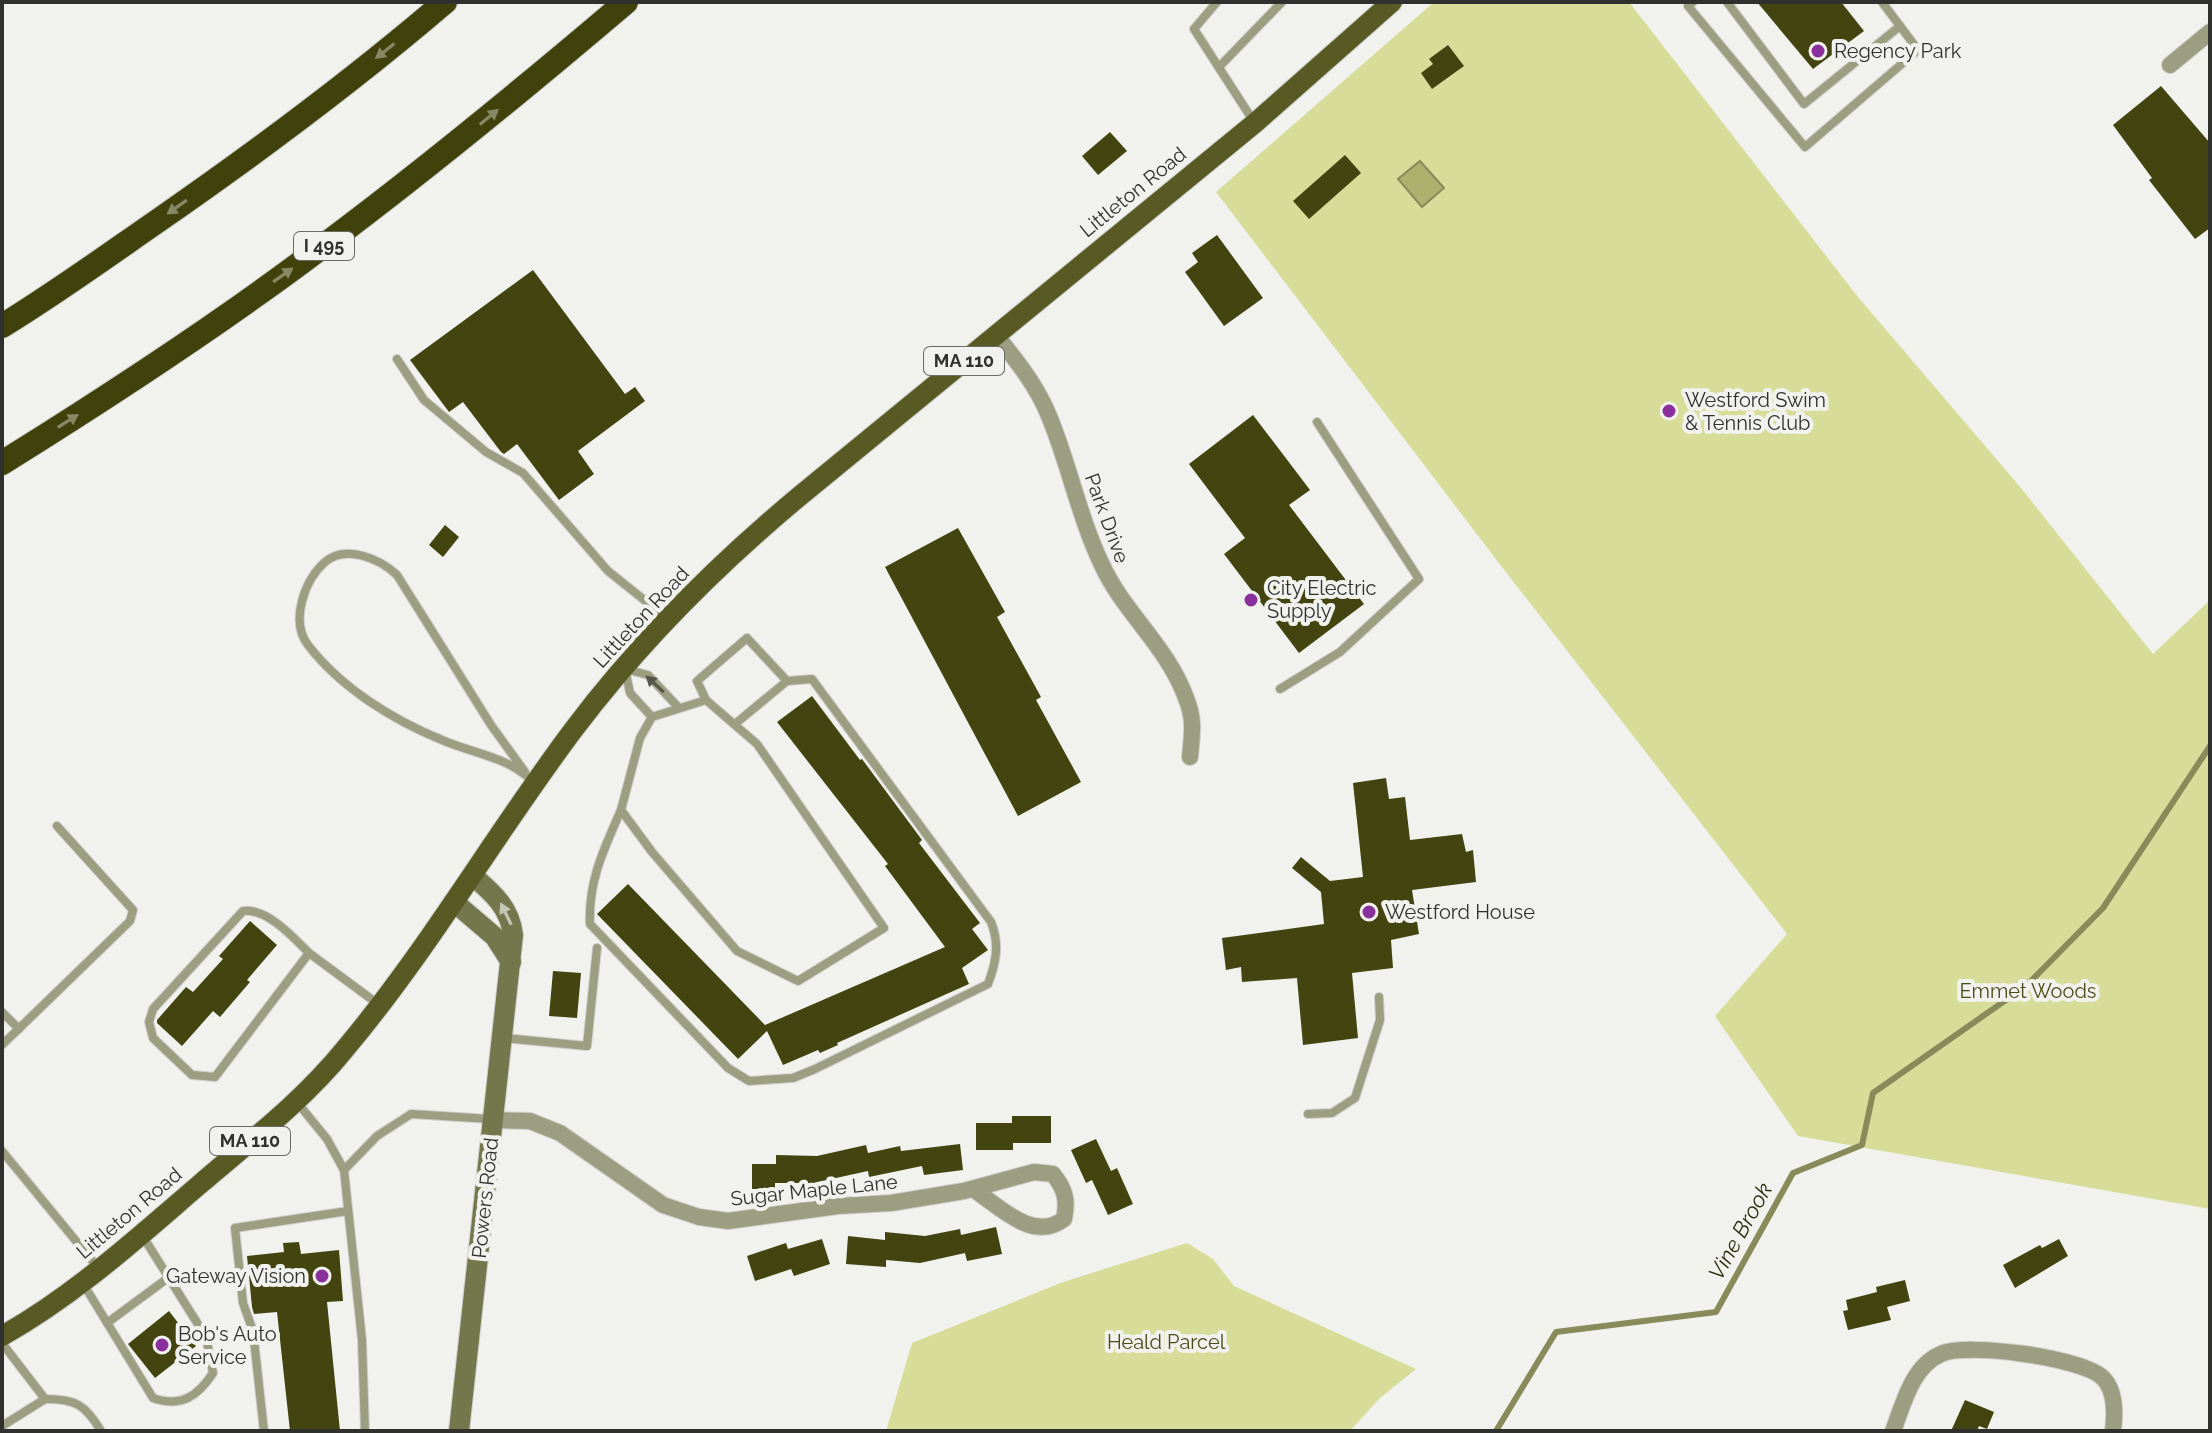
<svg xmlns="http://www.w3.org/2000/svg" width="2212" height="1433" font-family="Raleway,sans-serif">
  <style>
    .green { fill: #d8dc99 }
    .water { fill: #adb16d; stroke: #888a5a; stroke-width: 2 }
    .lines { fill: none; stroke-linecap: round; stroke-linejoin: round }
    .stream { stroke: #888a5a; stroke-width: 6 }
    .building { fill: #434410 }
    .service-casing { stroke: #cecfcb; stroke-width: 10 }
    .minor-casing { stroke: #cecfcb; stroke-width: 18 }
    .secondary-casing { stroke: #cecfcb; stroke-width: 22 }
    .primary-casing { stroke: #cecfcb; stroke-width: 22 }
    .motorway-casing { stroke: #cecfcb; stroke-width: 26 }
    .service { stroke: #9c9e82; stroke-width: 8 }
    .minor { stroke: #9c9e82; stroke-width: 16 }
    .secondary { stroke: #74764c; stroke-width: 20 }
    .primary { stroke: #585923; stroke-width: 20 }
    .motorway { stroke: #40410b; stroke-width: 24 }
    .oneway { fill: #878865 }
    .oneway2 { fill: #56564b }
    .oneway3 { fill: #c5c7b5 }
    .poi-dot { fill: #8a309c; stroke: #f1f2ed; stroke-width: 3 }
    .labels { text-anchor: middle; stroke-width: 8; stroke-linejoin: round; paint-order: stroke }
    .shield { fill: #f1f2ed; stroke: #6a6a67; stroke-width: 2 }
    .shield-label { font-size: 18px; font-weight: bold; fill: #30302e }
    .poi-label { font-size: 20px; fill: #30302e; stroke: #f1f2ed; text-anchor: start }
    .street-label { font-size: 20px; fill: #30302e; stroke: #f1f2ed }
    .park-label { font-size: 20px; fill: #4a4b18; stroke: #f1f2ed }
    .water-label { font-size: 22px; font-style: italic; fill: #2d2e0f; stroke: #f1f2ed }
  </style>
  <rect width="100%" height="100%" fill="#f1f2ed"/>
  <!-- green -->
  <g class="green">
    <polygon points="1434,2 1629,2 1858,297 2021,488 2153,654 2210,600 2210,1209 1798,1136 1715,1016 1787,934 1495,558 1216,192"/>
    <polygon points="1187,1243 1213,1259 1234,1286 1416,1369 1380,1398 1350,1431 886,1431 912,1343 1063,1282"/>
  </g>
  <!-- water -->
  <polygon class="water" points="1420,161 1444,188 1422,207 1398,179"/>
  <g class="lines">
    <!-- stream -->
    <polyline class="stream" points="1496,1431 1556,1332 1716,1312 1793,1173 1862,1145 1873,1093 2026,986 2103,908 2210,746"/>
  </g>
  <!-- building -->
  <g class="building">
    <polygon points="1757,2 1841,2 1864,31 1813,69"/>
    <polygon points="1448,45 1464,66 1432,89 1421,73 1433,64 1429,59"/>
    <polygon points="2161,86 2210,143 2210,228 2195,239 2149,180 2152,178 2113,125"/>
    <polygon points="1110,132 1127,151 1098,175 1082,156"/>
    <polygon points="1345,155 1361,173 1309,219 1293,201"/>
    <polygon points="1217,235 1263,298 1224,326 1185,272 1198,262 1192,253"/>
    <polygon points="533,270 625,394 635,387 645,401 578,451 594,474 559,500 517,444 504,454 501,452 463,402 449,412 410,360"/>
    <polygon points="1253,415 1310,490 1289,505 1364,604 1299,653 1224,554 1245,538 1189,464"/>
    <polygon points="445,525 459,537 443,557 429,545"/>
    <polygon points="958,528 1005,612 997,617 1041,697 1036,700 1081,782 1018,816 885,567"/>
    <polygon points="812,696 860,760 862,759 922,840 919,843 980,923 972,929 988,950 962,968 969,984 837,1043 838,1045 820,1053 818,1050 783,1065 767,1031 738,1059 597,914 628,884 765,1025 945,947 885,866 888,864 777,722"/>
    <polygon points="1386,778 1389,799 1405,797 1410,840 1462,834 1466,852 1473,850 1476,882 1412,890 1419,934 1391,940 1393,968 1352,973 1358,1038 1303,1045 1297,978 1242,982 1241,967 1226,970 1222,938 1324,924 1321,892 1292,868 1301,857 1330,881 1363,877 1353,783"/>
    <polygon points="250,921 277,945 247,980 250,982 220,1017 213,1011 182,1046 157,1023 157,1020 186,987 193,992 223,959 219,956"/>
    <polygon points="553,971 581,973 577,1018 549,1016"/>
    <polygon points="1012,1116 1051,1116 1051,1143 1013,1143 1013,1150 976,1150 976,1123 1012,1123"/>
    <polygon points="1096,1139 1111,1171 1117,1168 1133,1204 1108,1215 1092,1180 1086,1183 1071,1150"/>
    <polygon points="960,1144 963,1170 924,1175 922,1166 869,1177 868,1171 813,1183 775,1183 775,1189 752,1189 752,1164 776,1164 776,1155 817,1156 866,1145 868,1153 900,1146 901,1151"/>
    <polygon points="996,1227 1002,1254 967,1261 965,1253 920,1263 886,1260 886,1267 846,1264 848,1236 885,1240 885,1232 925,1236 960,1229 961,1235"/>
    <polygon points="822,1239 830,1264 794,1276 791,1269 755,1281 747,1256 786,1243 788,1249"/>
    <polygon points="2059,1239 2068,1256 2015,1288 2003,1265 2040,1245 2042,1248"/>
    <polygon points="299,1242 301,1254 339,1250 343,1301 327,1302 340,1431 290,1431 277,1312 254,1314 252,1307 247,1256 284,1252 283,1243"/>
    <polygon points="1905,1280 1910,1301 1887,1307 1891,1320 1848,1330 1843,1311 1848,1310 1846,1300 1877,1292 1876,1287"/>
    <polygon points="169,1311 196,1346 155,1378 128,1344"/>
    <polygon points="1965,1400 1994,1412 1987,1429 1979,1426 1977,1431 1951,1431"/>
  </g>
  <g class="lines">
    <defs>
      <g id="service">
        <polyline points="1217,2 1194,29 1254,122"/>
        <polyline points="1693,2 1688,6 1805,147 1918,50 1882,2"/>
        <polyline points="1727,2 1804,104 1900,26"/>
        <polyline points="1219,67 1282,2"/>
        <polyline points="397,359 424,400 486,452 523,473 608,571 668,619"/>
        <polyline points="1280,689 1340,652 1419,579 1317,422"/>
        <polygon points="706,700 757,744 884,928 798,981 737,951 652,852 621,810 640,738 652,717"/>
        <polyline points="706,700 697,681 747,638 787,681 735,724"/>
        <polyline points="652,717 630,693 625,669 648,675 679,708"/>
        <path d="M525 772 491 725 397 575C380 559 346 544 325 562 304 580 290 622 308 645 341 688 393 720 442 740 474 754 511 757 535 784"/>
        <path d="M621 810C604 849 588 881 590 924L728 1068 749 1081 793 1078 815 1069 988 984C996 963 1000 944 991 922L812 679 787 681"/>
        <path d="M309 953C293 937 267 908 243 911L153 1009 149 1022 153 1038 192 1075 215 1077 309 953 378 1004"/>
        <polyline points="2,1012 19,1029"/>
        <polyline points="504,1038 587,1046 597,948"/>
        <polyline points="2,1045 130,921 133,910 57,826"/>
        <polyline points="296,1101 327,1139 344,1170 362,1340 365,1431"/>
        <polyline points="1308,1114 1332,1113 1355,1098 1380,1020 1379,997"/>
        <polyline points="2,1151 99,1269"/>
        <polyline points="344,1170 377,1136 411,1114 490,1119"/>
        <path d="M84 1285 153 1398C181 1408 198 1396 213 1373L206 1337 142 1235"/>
        <polyline points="107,1323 168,1278"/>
        <polyline points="2,1343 45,1399 2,1426"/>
        <path d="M45 1399C75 1399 85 1404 101 1431"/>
        <polyline points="264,1431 253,1331 243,1303 235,1228 348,1211"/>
      </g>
      <g id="minor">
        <polyline points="2170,65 2210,32"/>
        <path d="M996 335C1016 360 1037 386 1049 416 1069 464 1079 517 1102 565 1124 613 1168 647 1186 698 1195 720 1192 733 1190 757"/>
        <path d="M494 1120 530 1121 560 1133 663 1205 699 1217 728 1221 838 1206 891 1203 964 1191 1034 1172 1053 1174C1065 1189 1068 1200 1064 1219 1033 1243 999 1206 973 1189"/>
        <path d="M1893 1431C1903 1405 1912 1366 1941 1354 1967 1342 2084 1358 2103 1378 2116 1391 2115 1414 2113 1431"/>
      </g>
      <g id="secondary">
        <polyline points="454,902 495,937 511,962"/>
        <path d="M459 1431 513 935C510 908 493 893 473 876"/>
      </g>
      <path id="primary" d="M2 1336C75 1295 136 1239 199 1185 249 1142 303 1101 345 1049 429 949 495 834 574 729 639 643 718 564 801 495L1255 123 1392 2"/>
      <g id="motorway">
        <path d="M2 326C56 293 107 256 159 220 257 152 354 80 445 2"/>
        <path d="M2 463C103 400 203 335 299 264 412 181 519 93 626 2"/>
      </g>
    </defs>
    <!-- service casing -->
    <use href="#service" class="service-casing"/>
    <!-- minor casing -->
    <use href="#minor" class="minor-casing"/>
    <!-- secondary casing -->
    <use href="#secondary" class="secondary-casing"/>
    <!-- primary casing -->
    <use href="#primary" class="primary-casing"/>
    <!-- motorway casing -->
    <use href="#motorway" class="motorway-casing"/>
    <!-- service -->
    <use href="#service" class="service"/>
    <!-- minor -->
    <use href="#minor" class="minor"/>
    <!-- secondary -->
    <use href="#secondary" class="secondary"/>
    <!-- primary -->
    <use href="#primary" class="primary"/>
    <!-- motorway -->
    <use href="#motorway" class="motorway"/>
  </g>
  <!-- one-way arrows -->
  <defs><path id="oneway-solid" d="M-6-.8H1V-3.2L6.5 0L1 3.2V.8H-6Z" transform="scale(2)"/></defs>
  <g class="oneway">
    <use href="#oneway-solid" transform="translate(385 51) rotate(142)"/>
    <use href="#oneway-solid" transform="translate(489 117) rotate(-39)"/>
    <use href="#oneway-solid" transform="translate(177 207) rotate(145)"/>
    <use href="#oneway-solid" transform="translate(283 275) rotate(-35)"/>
    <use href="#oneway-solid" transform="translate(68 421) rotate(-32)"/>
  </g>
  <use class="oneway2" href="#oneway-solid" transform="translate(655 684) rotate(-137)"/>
  <use class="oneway3" href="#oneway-solid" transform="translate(506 914) rotate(-116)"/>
  <!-- markers -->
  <g class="poi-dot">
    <circle cx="1818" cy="51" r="8"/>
    <circle cx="1669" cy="411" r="8"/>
    <circle cx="1251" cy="600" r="8"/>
    <circle cx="1369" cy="912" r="8"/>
    <circle cx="322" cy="1276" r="8"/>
    <circle cx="162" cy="1345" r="8"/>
  </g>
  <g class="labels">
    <!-- shield labels -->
    <g class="shield">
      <rect x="294" y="232" width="60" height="28" rx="6"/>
      <rect x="924" y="347" width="80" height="28" rx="6"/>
      <rect x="210" y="1127" width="80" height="28" rx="6"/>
    </g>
    <g class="shield-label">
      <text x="324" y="252">I 495</text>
      <text x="964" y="367">MA 110</text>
      <text x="250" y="1147">MA 110</text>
    </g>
    <!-- poi labels -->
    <g class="poi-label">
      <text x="1834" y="58">Regency Park</text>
      <text x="1685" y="407">Westford Swim<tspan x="1685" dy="23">&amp; Tennis Club</tspan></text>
      <text x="1267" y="595">City Electric<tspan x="1267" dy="23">Supply</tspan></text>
      <text x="1385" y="919">Westford House</text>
      <text x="306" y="1283" text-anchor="end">Gateway Vision</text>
      <text x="178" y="1341">Bob's Auto<tspan x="178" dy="23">Service</tspan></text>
    </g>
    <!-- street labels -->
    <g class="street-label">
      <text transform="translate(1133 192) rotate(-39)" y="7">Littleton Road</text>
      <text transform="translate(1107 518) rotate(70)" y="7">Park Drive</text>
      <text transform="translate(641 617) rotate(-47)" y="7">Littleton Road</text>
      <text transform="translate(814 1190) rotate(-6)" y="7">Sugar Maple Lane</text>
      <text transform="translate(485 1198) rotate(-84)" y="7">Powers Road</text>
      <text transform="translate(129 1213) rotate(-40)" y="7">Littleton Road</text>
    </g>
    <!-- park labels -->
    <g class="park-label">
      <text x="2028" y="998">Emmet Woods</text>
      <text x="1166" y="1349">Heald Parcel</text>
    </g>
    <!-- water labels -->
    <g class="water-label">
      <text transform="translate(1740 1231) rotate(-61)" y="8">Vine Brook</text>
    </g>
  </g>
  <!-- border -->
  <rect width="2212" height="1433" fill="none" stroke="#30302e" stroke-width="8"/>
</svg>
